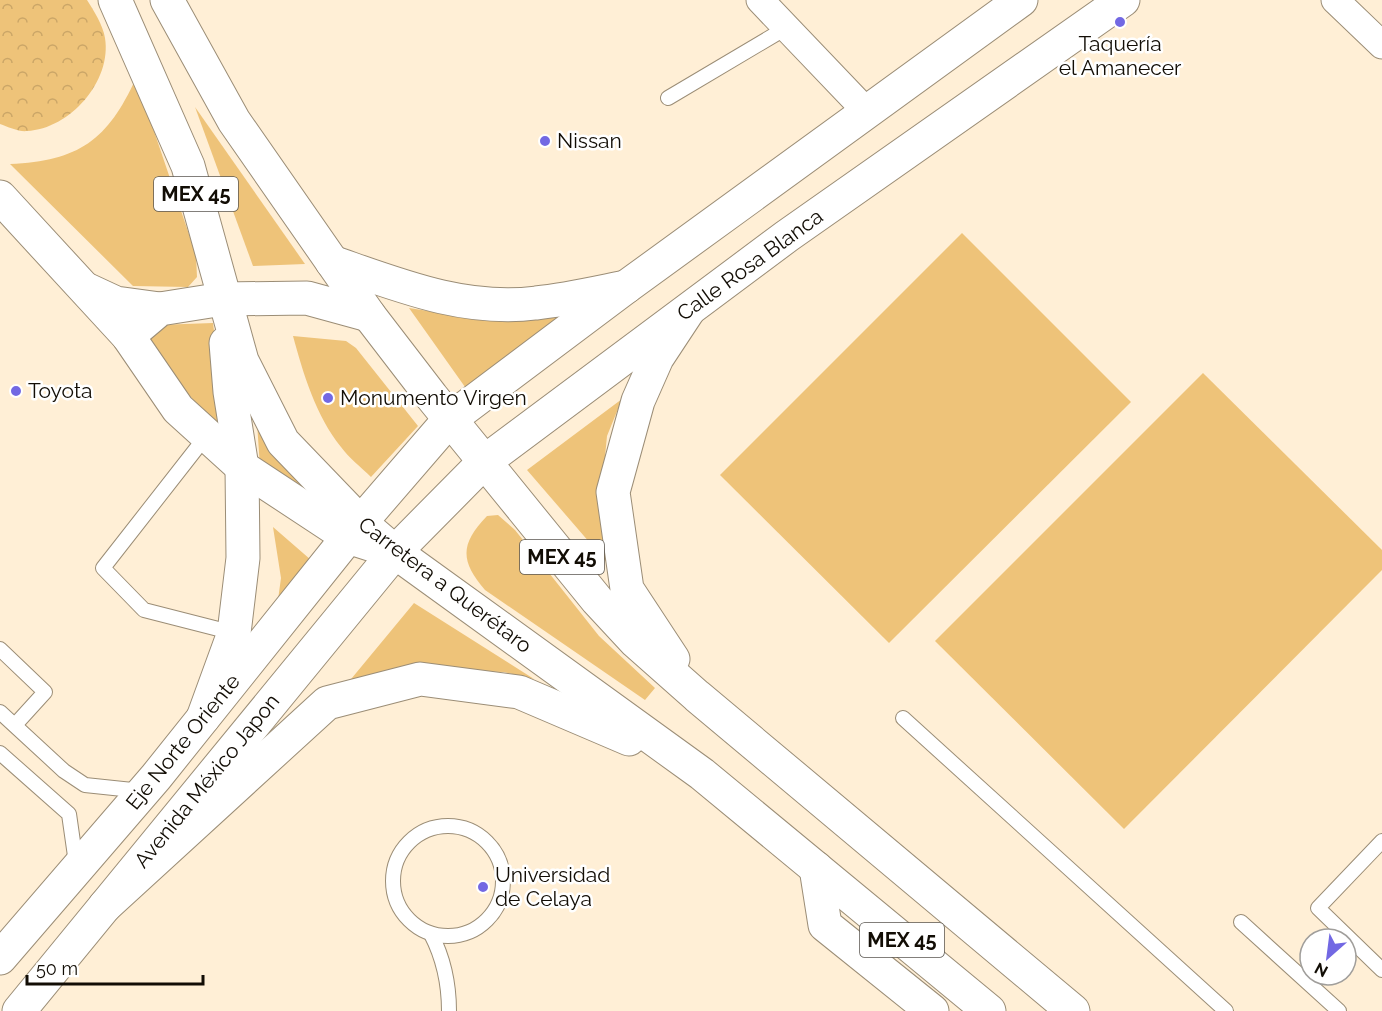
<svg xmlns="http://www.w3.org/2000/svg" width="1382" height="1011" font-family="Raleway,sans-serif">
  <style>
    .grass { fill: #eec379 }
    .forest { fill: url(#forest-crowns) }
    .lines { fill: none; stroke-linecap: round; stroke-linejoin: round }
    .service-casing { stroke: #9b8d76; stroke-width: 16 }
    .minor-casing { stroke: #9b8d76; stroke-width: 29 }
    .tertiary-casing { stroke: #9b8d76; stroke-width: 35 }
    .primary-casing { stroke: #9b8d76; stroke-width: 35 }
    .trunk-casing { stroke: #9b8d76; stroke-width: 35 }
    .service { stroke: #fff; stroke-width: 14 }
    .minor { stroke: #fff; stroke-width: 27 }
    .tertiary { stroke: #fff; stroke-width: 33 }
    .primary { stroke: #fff; stroke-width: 33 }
    .trunk { stroke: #fff; stroke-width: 33 }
    .poi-dot { fill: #7268e3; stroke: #fff; stroke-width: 2 }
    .labels { text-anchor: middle; stroke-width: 5; stroke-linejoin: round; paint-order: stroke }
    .shield { fill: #fff; stroke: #595650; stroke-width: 1.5 }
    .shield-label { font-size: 20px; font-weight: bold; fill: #120d05 }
    .poi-label { font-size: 21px; fill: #120d05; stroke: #fff; text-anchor: start }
    .street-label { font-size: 21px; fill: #120d05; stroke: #fff }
  </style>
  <defs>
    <pattern id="forest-crowns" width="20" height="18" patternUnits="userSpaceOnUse" patternTransform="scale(1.5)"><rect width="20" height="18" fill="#eec379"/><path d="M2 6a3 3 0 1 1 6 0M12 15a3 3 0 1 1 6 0" fill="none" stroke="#cba667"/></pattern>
  </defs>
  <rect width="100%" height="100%" fill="#ffefd6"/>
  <!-- grass -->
  <g class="grass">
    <path d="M136 78 196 255 197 277 188 287 133 286 10 164C79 161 108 140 136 78Z"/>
    <polygon points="195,107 305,264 253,266"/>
    <polygon points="962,233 1131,402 889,643 720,475"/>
    <polygon points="586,307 470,394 409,308 491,321 520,319"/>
    <polygon points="213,323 227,436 147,350 147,340 157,325"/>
    <path d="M293 336 346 341 356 348 418 426 371 477C361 467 349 458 341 447 316 416 303 373 293 336Z"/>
    <polygon points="1203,373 1382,550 1382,570 1124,829 935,641"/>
    <polygon points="622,399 607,436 602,487 609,565 527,470"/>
    <polygon points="256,408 294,477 315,504 260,467"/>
    <path d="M498 515 515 530 599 636 655 688 645 700 485 590C460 561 460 544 487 516Z"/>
    <polygon points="273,527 311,560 277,607 281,578"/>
    <polygon points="414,603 534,679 504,672 433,670 342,690"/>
  </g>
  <!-- forest -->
  <path class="forest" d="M0 0H87C94 11 103 25 105 38 112 81 70 129 27 131 19 132 8 127 0 124Z"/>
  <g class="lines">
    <defs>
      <g id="service">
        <polyline points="668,98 786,28"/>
        <polyline points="207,435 103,568 144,610 234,633"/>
        <polyline points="0,649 45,692 15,725"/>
        <polyline points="0,712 64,771 85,785 142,791"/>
        <polyline points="903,718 1226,1011"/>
        <polyline points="0,753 69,814 76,863"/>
        <circle cx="448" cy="881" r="55"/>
        <polyline points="1382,841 1318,908 1382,970"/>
        <polyline points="1241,922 1339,1011"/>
        <path d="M431 934C444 959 449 983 449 1011"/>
      </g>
      <g id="minor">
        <polyline points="760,0 867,112"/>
        <polyline points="1335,0 1382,45"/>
      </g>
      <g id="tertiary">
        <polyline points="0,197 128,336 178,409 242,467 348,537 376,546"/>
        <polyline points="816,868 825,925 932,1011"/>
      </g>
      <g id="primary">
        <polyline points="0,958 156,777 348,537 449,420 626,287 1021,0"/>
        <polyline points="19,1011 395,552 484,462 787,236 1123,0"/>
      </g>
      <g id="trunk">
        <polyline points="115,0 188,166 242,361 283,442 360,522 395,552 702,774 989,1011"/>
        <polyline points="167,0 234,121 369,315 432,397 597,600 636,642 697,696 1073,1011"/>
        <path d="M332 262C398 285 464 312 536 303 566 300 596 293 626 287"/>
        <polyline points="88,290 116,303 160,309"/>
        <polyline points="128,336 160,309 223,299 307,298 369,315"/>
        <polyline points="673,659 627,589 613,492 638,401 657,358 688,311"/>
        <polyline points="203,718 234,633 243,558 242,467 230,392 226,343"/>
        <polyline points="105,906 327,703 420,679 519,692 629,739"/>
      </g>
    </defs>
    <!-- service casing -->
    <use href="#service" class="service-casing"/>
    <!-- minor casing -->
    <use href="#minor" class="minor-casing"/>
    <!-- tertiary casing -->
    <use href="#tertiary" class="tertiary-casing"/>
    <!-- primary casing -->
    <use href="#primary" class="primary-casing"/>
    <!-- trunk casing -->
    <use href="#trunk" class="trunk-casing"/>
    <!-- service -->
    <use href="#service" class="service"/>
    <!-- minor -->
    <use href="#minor" class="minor"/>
    <!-- tertiary -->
    <use href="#tertiary" class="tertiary"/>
    <!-- primary -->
    <use href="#primary" class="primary"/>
    <!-- trunk -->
    <use href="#trunk" class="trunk"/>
  </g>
  <!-- markers -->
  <g class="poi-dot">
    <circle cx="1120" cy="22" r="6"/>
    <circle cx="545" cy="141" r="6"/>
    <circle cx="16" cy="391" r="6"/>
    <circle cx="328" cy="398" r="6"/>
    <circle cx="483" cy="887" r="6"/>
  </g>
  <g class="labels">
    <!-- shield labels -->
    <g class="shield">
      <rect x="154" y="177" width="84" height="34" rx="4.5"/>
      <rect x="520" y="540" width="84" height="34" rx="4.5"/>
      <rect x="860" y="923" width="84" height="34" rx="4.5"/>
    </g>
    <g class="shield-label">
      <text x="196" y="201">MEX 45</text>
      <text x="562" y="564">MEX 45</text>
      <text x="902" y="947">MEX 45</text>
    </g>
    <!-- poi labels -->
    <g class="poi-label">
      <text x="1120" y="51" text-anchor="middle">Taquería<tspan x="1120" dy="24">el Amanecer</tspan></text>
      <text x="557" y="148">Nissan</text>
      <text x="28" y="398">Toyota</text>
      <text x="340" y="405">Monumento Virgen</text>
      <text x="495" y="882">Universidad<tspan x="495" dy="24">de Celaya</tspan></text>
    </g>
    <!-- street labels -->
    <g class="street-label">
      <text transform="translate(750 265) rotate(-36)" y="7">Calle Rosa Blanca</text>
      <text transform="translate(445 585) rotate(37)" y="7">Carretera a Querétaro</text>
      <text transform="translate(183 742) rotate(-51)" y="7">Eje Norte Oriente</text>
      <text transform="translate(207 781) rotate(-51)" y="7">Avenida México Japon</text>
    </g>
  </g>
  <!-- north arrow -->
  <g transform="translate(1328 957) rotate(208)"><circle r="28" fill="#ffffff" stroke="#a09e9b" stroke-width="1.5"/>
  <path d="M0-4.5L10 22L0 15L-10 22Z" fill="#7268e3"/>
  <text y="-9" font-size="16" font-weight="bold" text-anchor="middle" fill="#120d05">N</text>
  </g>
  <!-- scale -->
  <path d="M27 975v9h176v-9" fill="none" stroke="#120d05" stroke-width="3"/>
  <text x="36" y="975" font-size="18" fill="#120d05" stroke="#ffffff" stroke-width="4.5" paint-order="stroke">50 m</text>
</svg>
